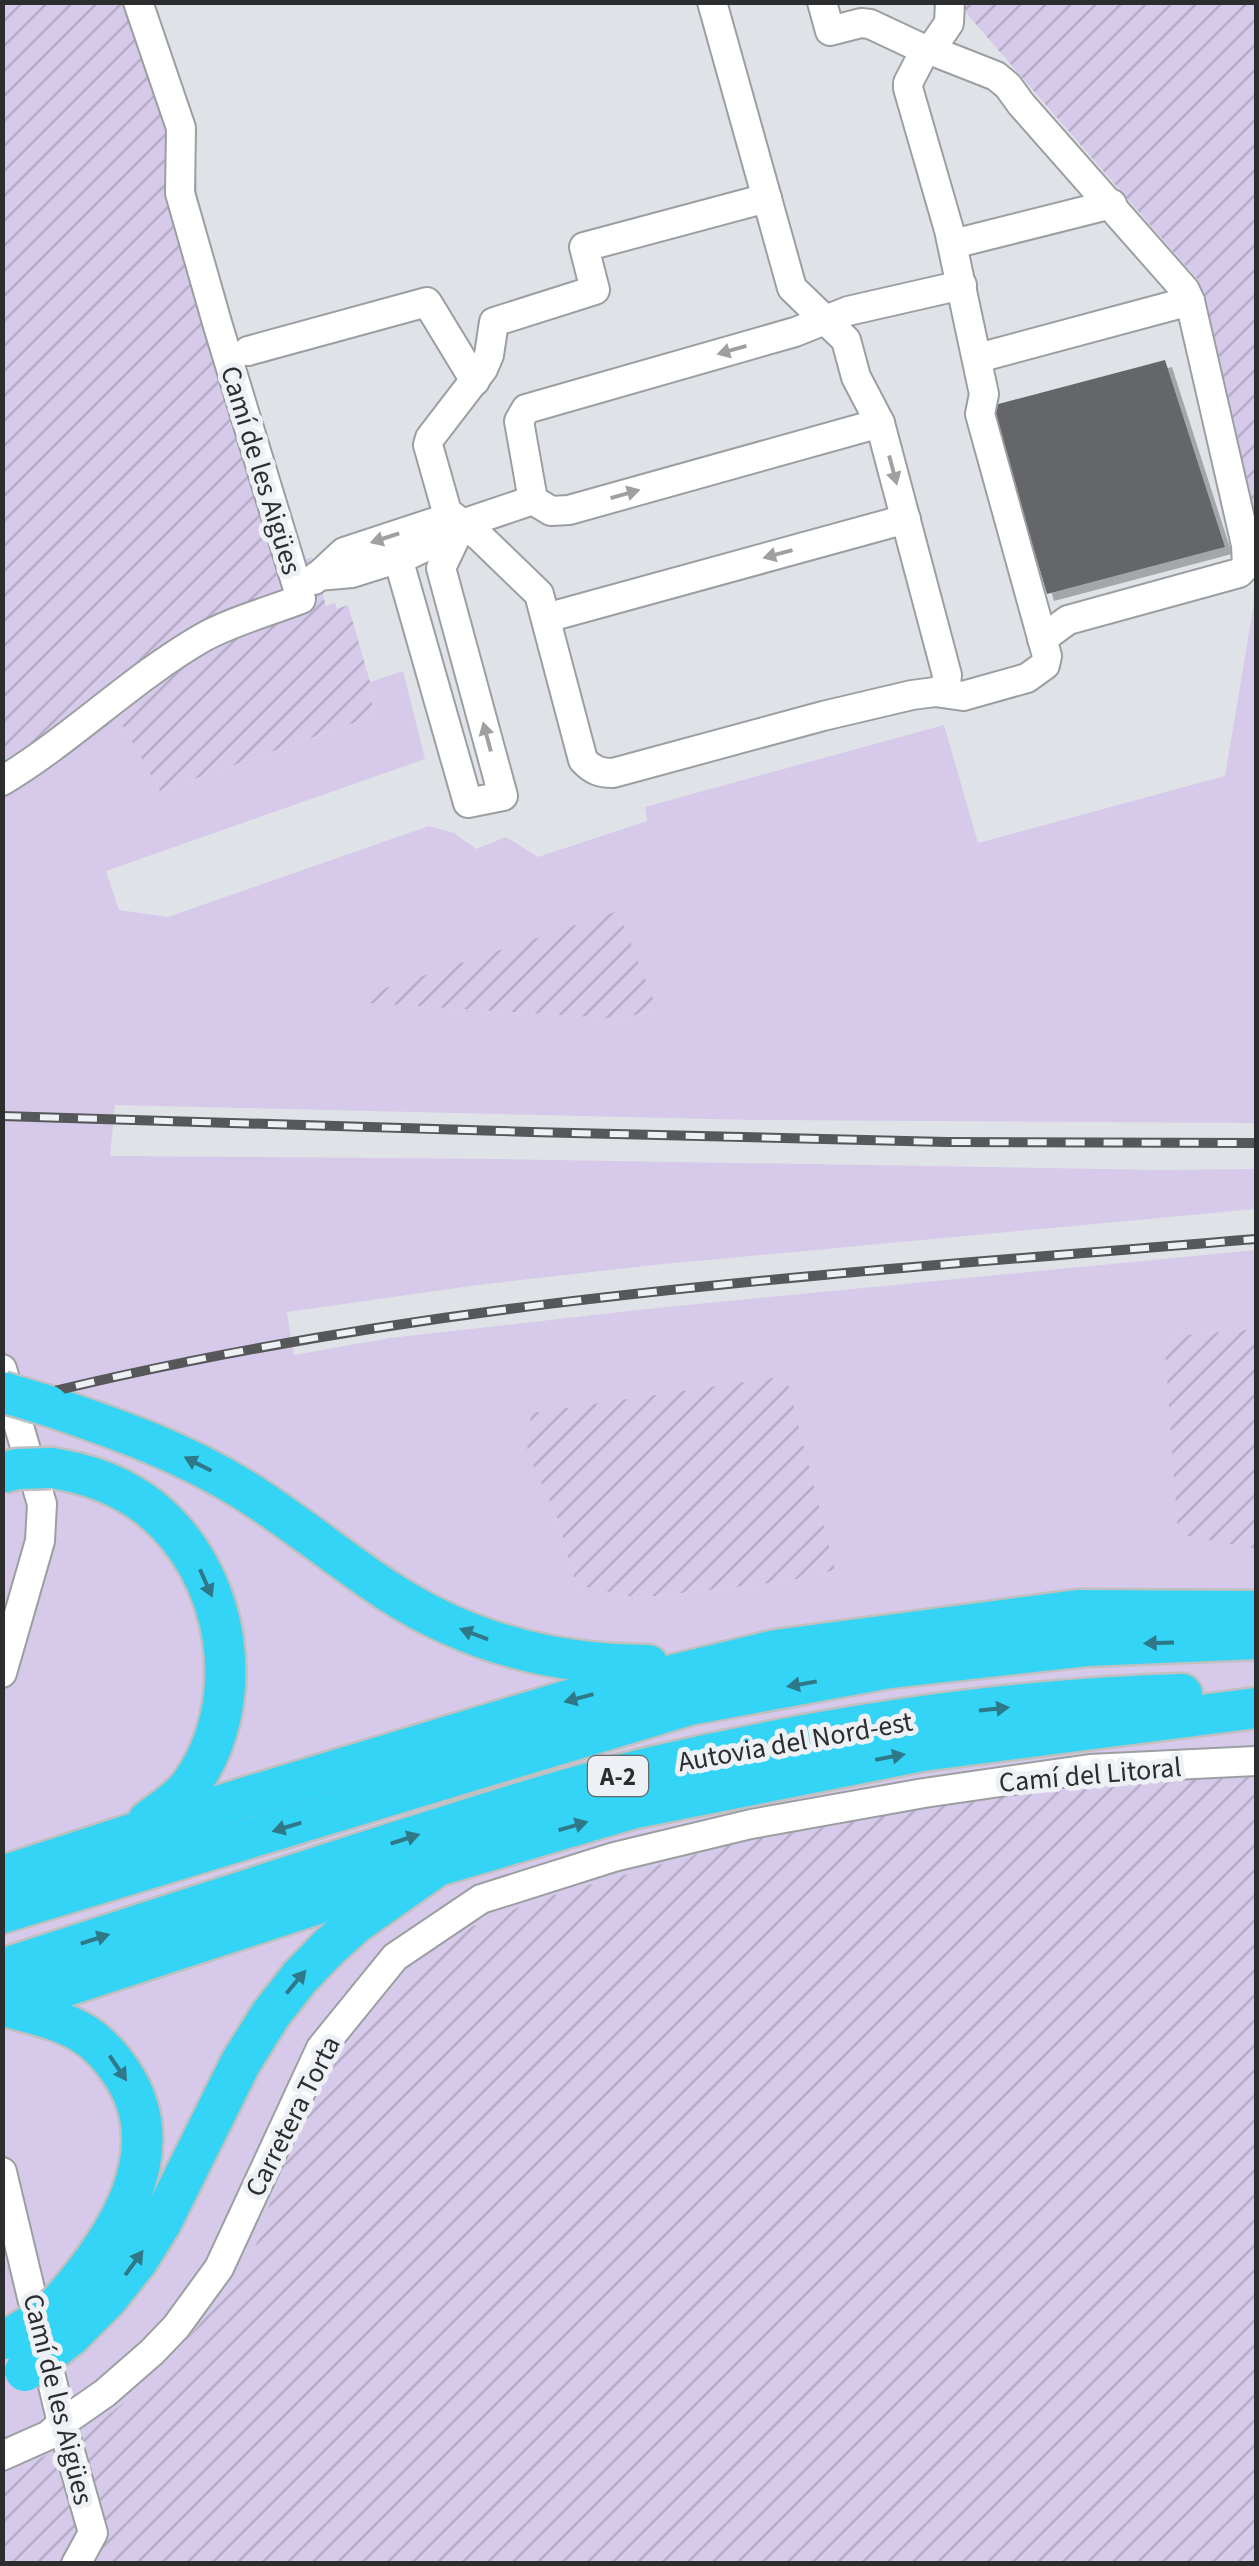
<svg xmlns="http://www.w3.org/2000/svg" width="1259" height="2566" font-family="'Source Sans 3',sans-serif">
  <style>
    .grass { fill: #d6c9ea; fill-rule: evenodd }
    .garden { fill: url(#garden-furrows) }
    .building { fill: #65666a; filter: url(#shadow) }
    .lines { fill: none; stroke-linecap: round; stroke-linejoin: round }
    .minor-casing { stroke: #9b9fa2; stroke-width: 32 }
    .highway-casing { stroke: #bfc0c0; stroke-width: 45 }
    .minor { stroke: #fff; stroke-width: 28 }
    .highway { stroke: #33d4f6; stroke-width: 40 }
    .rail-casing { stroke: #555759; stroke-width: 10 }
    .rail { stroke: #edf0f4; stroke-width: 6; stroke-dasharray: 19; stroke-linecap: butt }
    .highway-bridge-casing { stroke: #bfc0c0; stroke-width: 45; stroke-linecap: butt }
    .highway-bridge { stroke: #33d4f6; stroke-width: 40 }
    .oneway { fill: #a0a0a1 }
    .oneway2 { fill: #2f7888 }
    .labels { text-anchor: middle; stroke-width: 10; stroke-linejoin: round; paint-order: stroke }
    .shield { fill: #edf0f4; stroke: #656869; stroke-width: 2.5 }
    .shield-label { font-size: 25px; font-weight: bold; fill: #2b2d2e }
    .street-label { font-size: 28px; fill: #2b2d2e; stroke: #edf0f4 }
  </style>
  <defs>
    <pattern id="garden-furrows" width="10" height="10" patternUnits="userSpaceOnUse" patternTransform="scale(2.5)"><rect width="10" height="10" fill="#d6c9ea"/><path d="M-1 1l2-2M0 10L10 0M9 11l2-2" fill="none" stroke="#b8adc9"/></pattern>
    <filter id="shadow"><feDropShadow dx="7" dy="7" stdDeviation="0" flood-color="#0004"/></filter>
  </defs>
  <rect width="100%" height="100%" fill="#dfe3e7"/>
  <!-- grass -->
  <path class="grass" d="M1256 591V1123L753 1120 115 1105 110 1156 500 1159 1162 1170 1256 1169V1209L653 1265 478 1285 287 1312 294 1355 390 1338 656 1308 1256 1250V1329L1165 1337 1178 1533 1256 1549V1771L1213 1772 965 1799 769 1833 537 1900 430 1944 363 2019 346 2045 305 2114 267 2211C259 2253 233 2284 206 2316 190 2335 174 2357 156 2375 112 2416 57 2453 3 2477L2 763 105 694 160 791 373 716 370 682 403 671 425 759 106 871 119 910 168 917 429 826 454 833 476 849 506 837 538 857 647 821 645 807 944 725 978 843 1225 776ZM386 988 657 1009 621 1019 370 1003 366 991ZM557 1517 835 1570 788 1581 638 1598 576 1585Z"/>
  <!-- garden -->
  <g class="garden">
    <polygon points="3,3 147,3 189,127 197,183 198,216 293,563 312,557 326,606 335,603 337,609 348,605 370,682 373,716 160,791 105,694 3,763"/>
    <polygon points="963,3 1256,3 1256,540 1198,280 967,14"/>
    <polygon points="618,911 657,1009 621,1019 369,1003 365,991 386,988"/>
    <polygon points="1256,1329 1256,1549 1178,1534 1164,1337"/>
    <polygon points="786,1376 835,1570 788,1581 638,1598 576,1585 557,1517 527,1452 531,1413"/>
    <path d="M1256 1771V2563H3L2 2477C57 2453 112 2416 156 2375 174 2357 190 2335 206 2316 233 2284 259 2253 267 2211L305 2114 346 2045 363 2019 430 1944 537 1900 769 1833 965 1799 1213 1772Z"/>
  </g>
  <!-- building -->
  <polygon class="building" points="1165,360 1225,547 1047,594 991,406"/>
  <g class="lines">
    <defs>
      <g id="minor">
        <polyline points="712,2 792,288 846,340 856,377 880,423 947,675 945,693"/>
        <polyline points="822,2 830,31 861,23 870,24 919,47"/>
        <polyline points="934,45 949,23 950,2"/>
        <polyline points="935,52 996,76 1008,86 1021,104 1185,290 1190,301 1246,545 1247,565 1239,573 1068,620 1042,639"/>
        <path d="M767 198 584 247 595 290 494 322 489 355 483 369 430 438 428 445 447 512 479 536 539 594 583 760C592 770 600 773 613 773L823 716 912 695 935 692 963 696 1027 678 1045 665 1047 656 980 414 984 394 949 230 908 88V83L922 56"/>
        <polyline points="953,244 1112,204"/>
        <polyline points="248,351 427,302 475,381"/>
        <polyline points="978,358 1190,301"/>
        <polyline points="880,423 569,510 551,511 533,500 519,421 526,409 540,405 795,332 848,311 962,285"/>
        <polyline points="398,558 468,803 503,796 441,568 462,524"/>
        <polyline points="317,576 352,573 406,556 446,537 462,524 533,500"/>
        <polyline points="314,580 344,552 435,522 462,524"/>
        <polyline points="546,618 906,519"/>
        <path d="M2 781C72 739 131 679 202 638 230 622 270 611 301 599L218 326 180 193 181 128 138 2"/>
        <polyline points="2,1369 42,1504 40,1541 2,1673"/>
        <polyline points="2,2172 62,2423 93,2533 76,2564"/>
        <polyline points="2,2456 49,2435 62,2423 105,2393 152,2352 176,2327 219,2268 321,2048 395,1957 481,1899 614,1857 751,1824 924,1793 1090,1769 1256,1761"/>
      </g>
      <g id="highway">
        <path d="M49 1406C117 1429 183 1452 244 1490 294 1521 339 1559 388 1591 468 1643 554 1665 648 1665"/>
        <path d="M51 1468C86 1473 122 1486 150 1508 231 1573 251 1703 189 1787 179 1800 161 1811 148 1821"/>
        <polyline points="2,1876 240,1799 569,1700 776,1650 1078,1610 1256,1611"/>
        <polyline points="2,1913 689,1705 889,1668 1086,1646 1256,1639"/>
        <path d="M2 1969C120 1931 237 1893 355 1855 453 1824 551 1791 652 1767 823 1727 1005 1699 1182 1694"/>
        <path d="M5 2006C32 2014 60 2019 84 2034 100 2044 111 2057 121 2072 176 2152 113 2243 59 2304"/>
        <polyline points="2,2007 403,1876"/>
        <polyline points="70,2336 107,2299 138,2260 161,2223 241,2062 271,2014 300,1977 329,1947 357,1922 437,1866 631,1809 922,1751 1256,1708"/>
      </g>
    </defs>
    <!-- minor casing -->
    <use href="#minor" class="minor-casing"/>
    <!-- highway casing -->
    <use href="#highway" class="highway-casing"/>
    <!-- minor -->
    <use href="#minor" class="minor"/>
    <!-- highway -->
    <use href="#highway" class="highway"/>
    <defs>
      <g id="rail">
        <polyline points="2,1116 531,1132 947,1142 1256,1143"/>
        <path d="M2 1404C412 1298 837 1274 1256 1239"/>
      </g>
    </defs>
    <!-- rail casing -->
    <use href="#rail" class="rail-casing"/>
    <!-- rail -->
    <use href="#rail" class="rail"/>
    <defs>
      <g id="highway-bridge">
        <polyline points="2,1392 49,1406"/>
        <polyline points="2,1473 17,1469 51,1468"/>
        <polyline points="9,2339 44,2317 59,2304"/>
        <polyline points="25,2371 70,2336"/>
      </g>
    </defs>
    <!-- highway-bridge casing -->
    <use href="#highway-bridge" class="highway-bridge-casing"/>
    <!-- highway-bridge -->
    <use href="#highway-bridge" class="highway-bridge"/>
  </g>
  <!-- one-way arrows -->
  <defs><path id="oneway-solid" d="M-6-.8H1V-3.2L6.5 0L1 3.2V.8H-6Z" transform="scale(2.5)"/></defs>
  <g class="oneway">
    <use href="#oneway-solid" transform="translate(732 350) rotate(164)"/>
    <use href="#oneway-solid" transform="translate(893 470) rotate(75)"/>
    <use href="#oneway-solid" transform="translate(625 494) rotate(-16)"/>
    <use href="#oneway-solid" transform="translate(385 538) rotate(162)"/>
    <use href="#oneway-solid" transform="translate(778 554) rotate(165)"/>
    <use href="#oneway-solid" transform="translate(487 737) rotate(-105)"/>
  </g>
  <g class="oneway2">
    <use href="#oneway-solid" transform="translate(198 1464) rotate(-153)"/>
    <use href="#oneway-solid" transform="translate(206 1583) rotate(66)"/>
    <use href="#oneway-solid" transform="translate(474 1634) rotate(-159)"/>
    <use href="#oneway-solid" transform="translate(1159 1643) rotate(178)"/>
    <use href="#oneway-solid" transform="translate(802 1684) rotate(170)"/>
    <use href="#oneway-solid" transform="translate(579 1698) rotate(165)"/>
    <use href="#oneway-solid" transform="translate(994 1709) rotate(-6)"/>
    <use href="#oneway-solid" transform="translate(890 1757) rotate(-11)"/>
    <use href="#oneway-solid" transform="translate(573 1826) rotate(-16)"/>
    <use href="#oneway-solid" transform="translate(287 1827) rotate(163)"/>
    <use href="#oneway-solid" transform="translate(405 1839) rotate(-18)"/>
    <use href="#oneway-solid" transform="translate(95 1939) rotate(-18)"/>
    <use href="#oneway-solid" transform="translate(296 1982) rotate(-50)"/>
    <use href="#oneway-solid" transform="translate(118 2068) rotate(56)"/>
    <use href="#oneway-solid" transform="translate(134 2263) rotate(-54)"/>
  </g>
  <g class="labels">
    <!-- shield labels -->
    <rect class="shield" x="588" y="1756" width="60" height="40" rx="8"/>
    <g class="shield-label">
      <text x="618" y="1785">A-2</text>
    </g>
    <!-- street labels -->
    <g class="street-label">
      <text transform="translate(262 470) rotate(73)" y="10">Camí de les Aigües</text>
      <text transform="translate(795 1741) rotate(-10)" y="10">Autovia del Nord-est</text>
      <text transform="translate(1090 1774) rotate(-5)" y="10">Camí del Litoral</text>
      <text transform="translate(292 2116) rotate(-63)" y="10">Carretera Torta</text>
      <text transform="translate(59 2399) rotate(76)" y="10">Camí de les Aigües</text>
    </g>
  </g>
  <!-- border -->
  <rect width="1259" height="2566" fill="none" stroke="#2b2d2e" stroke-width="10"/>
</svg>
